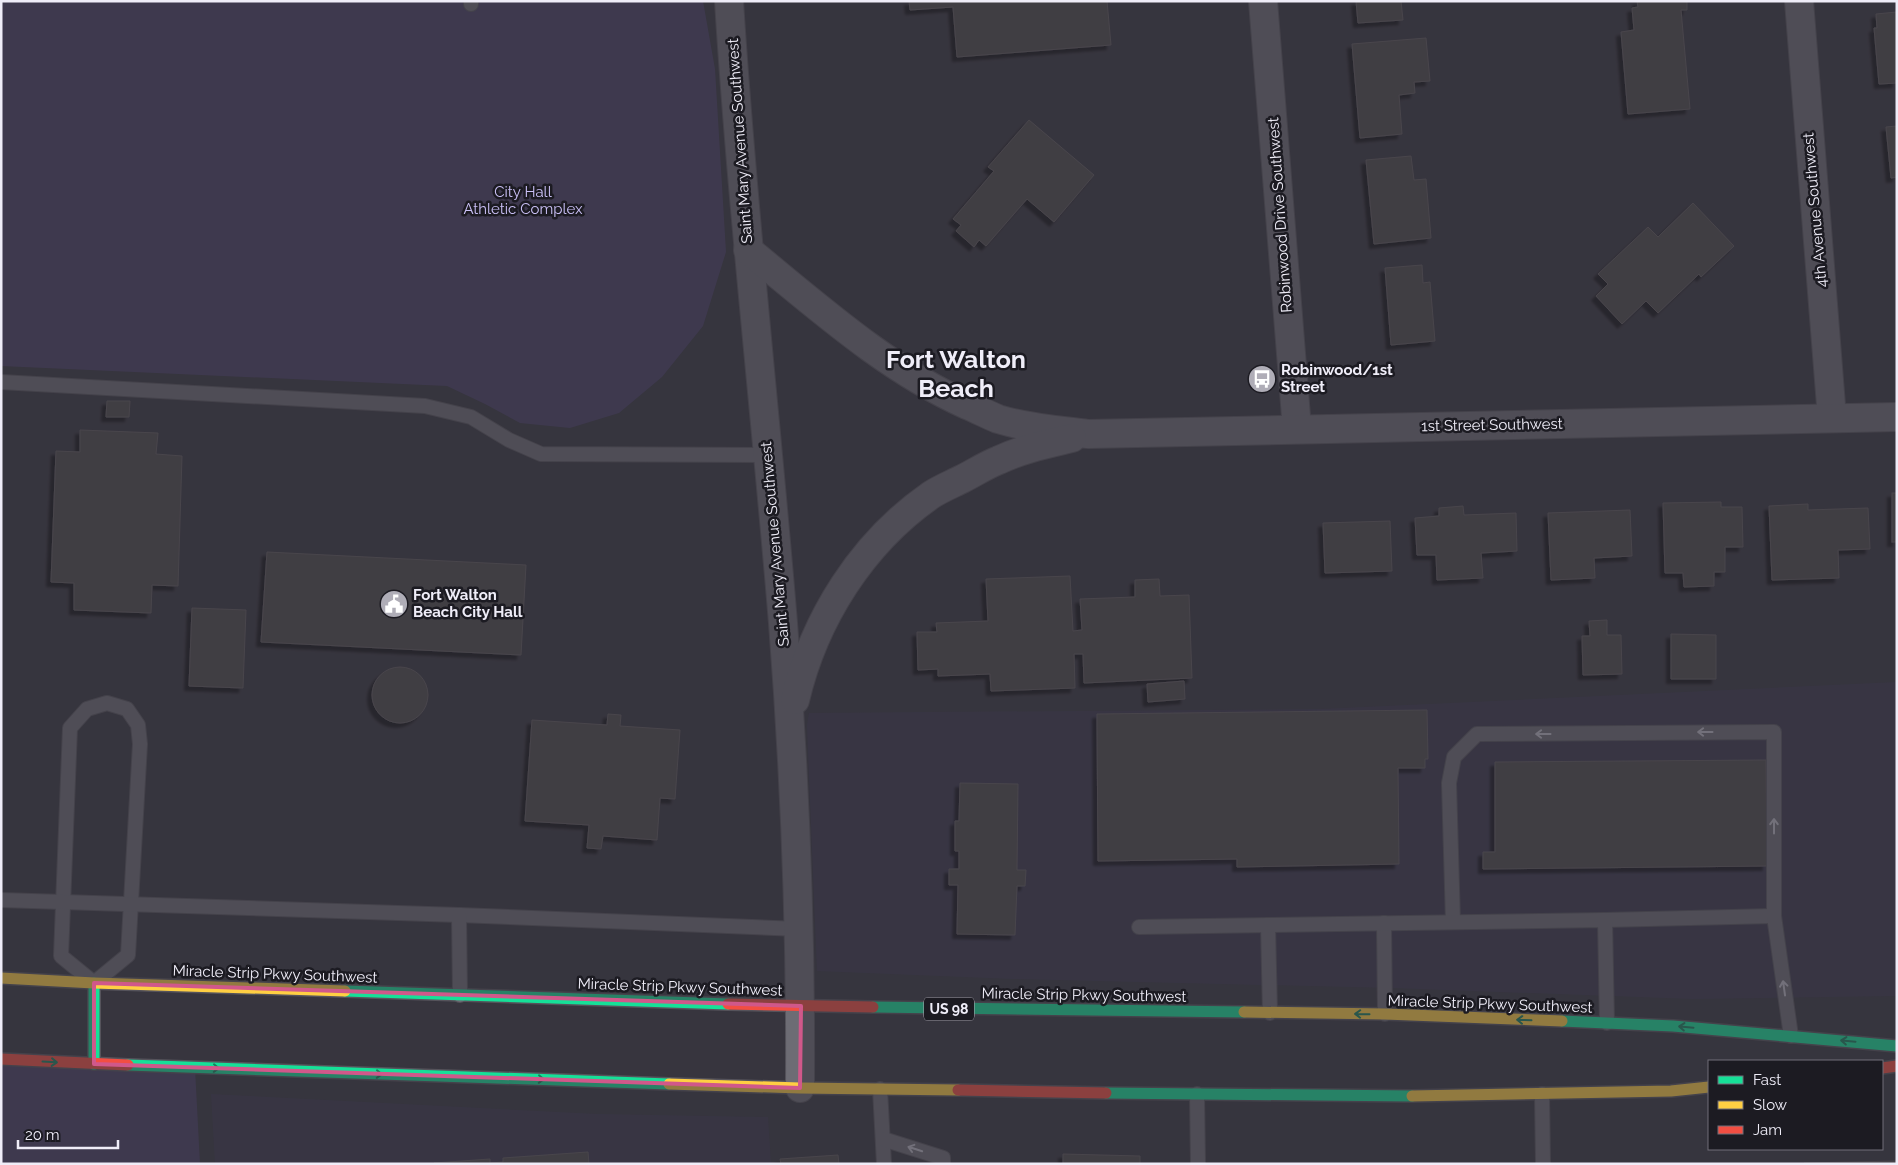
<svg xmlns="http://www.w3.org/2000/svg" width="1898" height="1165" font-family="Raleway,sans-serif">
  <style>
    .built { fill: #3a364b }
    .green { fill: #473f63 }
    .building { fill: #4e4a4b; stroke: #5e5a5c; filter: url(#shadow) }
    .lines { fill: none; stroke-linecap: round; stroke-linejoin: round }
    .lane-casing { stroke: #55535b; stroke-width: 16 }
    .street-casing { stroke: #55535b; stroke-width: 30 }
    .fast-casing { stroke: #55535b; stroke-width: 14 }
    .slow-casing { stroke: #55535b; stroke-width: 14 }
    .jam-casing { stroke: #55535b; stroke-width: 14 }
    .lane { stroke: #6d6c74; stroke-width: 14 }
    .street { stroke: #6d6c74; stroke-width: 28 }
    .fast { stroke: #16e098; stroke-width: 11 }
    .slow { stroke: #ffcf43; stroke-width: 11 }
    .jam { stroke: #f24e42; stroke-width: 11 }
    .oneway { stroke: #bbb9c3 }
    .oneway2 { stroke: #197e5d }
    .marked { fill: none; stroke: #d0588a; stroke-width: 4; stroke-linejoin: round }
    .labels { text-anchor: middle; stroke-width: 5; stroke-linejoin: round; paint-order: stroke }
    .shield { fill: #1c1b22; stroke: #b0aeb8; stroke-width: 1 }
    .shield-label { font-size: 14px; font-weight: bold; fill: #efedf8 }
    .street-label { font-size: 15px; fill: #efedf8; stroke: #1c1b22 }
    .park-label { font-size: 15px; fill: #cbc1f7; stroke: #1c1b22 }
    .poi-label { font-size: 15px; font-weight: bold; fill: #efedf8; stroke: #1c1b22; text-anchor: start }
    .town-label { font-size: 25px; font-weight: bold; fill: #efedf8; stroke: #1c1b22 }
  </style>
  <defs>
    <filter id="shadow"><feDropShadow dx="-4.5" dy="4.5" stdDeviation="1" flood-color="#0009"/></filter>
  </defs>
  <rect width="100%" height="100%" fill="#37353e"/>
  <!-- built -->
  <g class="built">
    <polygon points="1897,682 1897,996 1693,999 1392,988 1013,979 817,971 807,725 809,713 1321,709"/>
    <polygon points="211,1094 597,1114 768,1117 771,1164 215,1164"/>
  </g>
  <!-- green -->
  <g class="green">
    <polygon points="1,1 703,1 715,69 726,252 703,326 662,377 619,413 570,428 520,423 485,404 447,386 1,366"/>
    <polygon points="1,1057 195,1068 200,1164 1,1164"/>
  </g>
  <!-- building -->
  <g class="building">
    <polygon points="909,1 1107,1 1111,45 957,57 953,7 910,10"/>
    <polygon points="1356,1 1401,1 1403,20 1358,23"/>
    <polygon points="1637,1 1687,1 1687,10 1681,10 1690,109 1628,114 1621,32 1634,30 1632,8 1638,7"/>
    <polygon points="1897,12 1897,83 1879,84 1874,28 1877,28 1876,14"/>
    <polygon points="1426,38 1430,81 1414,82 1415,93 1399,95 1402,134 1360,138 1352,44"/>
    <polygon points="1029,120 1094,175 1054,222 1027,199 986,246 979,240 974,247 956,231 961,225 953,219 994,171 988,167"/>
    <polygon points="1897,126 1897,177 1891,178 1886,127"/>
    <polygon points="1411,156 1414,180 1426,179 1431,238 1374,244 1366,160"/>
    <polygon points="1693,203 1734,246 1701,277 1699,274 1658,313 1646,301 1622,324 1596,296 1608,284 1598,274 1648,227 1658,237"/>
    <polygon points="1422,265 1423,283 1430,282 1435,341 1391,345 1385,268"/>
    <polygon points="107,401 130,401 129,417 106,417"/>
    <polygon points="80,430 158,433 156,454 182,456 178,586 152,585 151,613 74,610 74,583 51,582 56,451 80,452"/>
    <rect x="1892" y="493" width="5" height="49"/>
    <polygon points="1721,502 1721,507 1742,507 1743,547 1725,547 1725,572 1714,572 1714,586 1684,587 1683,573 1665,573 1663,503"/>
    <polygon points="1808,504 1808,510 1868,508 1870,549 1838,550 1839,578 1772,580 1769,506"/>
    <polygon points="1463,506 1464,515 1516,513 1517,551 1481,553 1483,578 1437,580 1436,555 1417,555 1415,518 1439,516 1439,508"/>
    <polygon points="1630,510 1632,556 1594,558 1595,578 1551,580 1548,513"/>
    <polygon points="1390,521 1392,571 1325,573 1323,523"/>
    <polygon points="267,552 526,565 521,655 261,642"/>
    <polygon points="1070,576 1073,631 1082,630 1080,599 1135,597 1135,580 1159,579 1160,596 1189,595 1192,678 1084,683 1083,654 1074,654 1075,688 991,691 990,674 938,676 938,669 918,670 917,632 937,632 936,623 988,621 986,579"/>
    <polygon points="192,608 246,610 243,688 189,686"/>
    <polygon points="1607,620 1607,635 1621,635 1622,674 1583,675 1582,636 1590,636 1589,621"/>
    <polygon points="1671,634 1716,635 1716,679 1671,679"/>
    <circle cx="400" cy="695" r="28"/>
    <polygon points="1184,681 1185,699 1148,702 1147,684"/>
    <polygon points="1427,710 1428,759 1425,759 1425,768 1398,768 1399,864 1237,867 1237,859 1098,861 1097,714"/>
    <polygon points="608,714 621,715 620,726 680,730 675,799 660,798 657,840 603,836 601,849 587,848 589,825 525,821 532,720 607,725"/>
    <polygon points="1766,760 1767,866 1483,869 1483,852 1495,852 1495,762"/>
    <polygon points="960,783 1018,784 1017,870 1026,870 1025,886 1017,886 1015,935 957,934 958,885 949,885 949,869 959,869 959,851 955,851 955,821 959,821"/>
    <polygon points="588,1152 589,1164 434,1163 490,1159 490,1163 503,1162 503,1158"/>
    <polygon points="1063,1154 1140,1156 1140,1164 1063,1164"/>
    <polygon points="838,1155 839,1164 781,1164 780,1159"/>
    <polygon points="1897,1161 1897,1164 1804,1164 1804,1163"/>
  </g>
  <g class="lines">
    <defs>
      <g id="lane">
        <polyline points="471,1 471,4"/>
        <polyline points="1,382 425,406 471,417 509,440 541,454 767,455"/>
        <polygon points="107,703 127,709 138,725 140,744 128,955 94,983 61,956 70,728 87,709"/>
        <polyline points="1,900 459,915 799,929"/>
        <polyline points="459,915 460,995"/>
        <polyline points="1605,920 1774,916"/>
        <polyline points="1453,922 1449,783 1454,757 1477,734 1774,732 1774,916 1791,1036"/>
        <polyline points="1384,923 1385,1014"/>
        <polyline points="1268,925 1270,1013"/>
        <polyline points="1139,927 1605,920 1607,1023"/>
        <polyline points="880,1089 884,1164"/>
        <polyline points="1197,1094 1198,1164"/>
        <polyline points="1542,1094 1543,1164"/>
        <polyline points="883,1139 943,1158 943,1164"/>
      </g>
      <g id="street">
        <path d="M729 1C742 209 766 416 783 623 795 778 801 933 800 1088"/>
        <polyline points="1263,1 1297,429"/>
        <polyline points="1799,1 1832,418"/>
        <path d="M748 250C817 306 885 368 967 405 977 409 988 415 998 419 1027 428 1058 430 1088 434L1897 417"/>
        <path d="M795 700C814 619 862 543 931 495 940 489 952 484 962 479 974 473 986 465 999 460 1022 449 1047 444 1072 438"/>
      </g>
      <g id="fast">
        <polyline points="94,983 94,1064"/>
        <polyline points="345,991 728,1004"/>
        <polyline points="873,1007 1244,1012"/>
        <polyline points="1562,1021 1673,1026 1897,1046"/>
        <polyline points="128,1065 669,1084"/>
        <polyline points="1106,1093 1412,1096"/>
      </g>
      <g id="slow">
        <polyline points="1,978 94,983 345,991"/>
        <polyline points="1244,1012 1385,1014 1562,1021"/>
        <polyline points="669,1084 800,1088 958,1090"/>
        <polyline points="1412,1096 1671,1091 1709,1087"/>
      </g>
      <g id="jam">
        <polyline points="728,1004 873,1007"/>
        <polyline points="1,1059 128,1065"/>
        <polyline points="1882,1068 1897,1066"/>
        <polyline points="958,1090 1106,1093"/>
      </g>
    </defs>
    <!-- lane casing -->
    <use href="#lane" class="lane-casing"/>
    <!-- street casing -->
    <use href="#street" class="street-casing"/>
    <!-- fast casing -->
    <use href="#fast" class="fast-casing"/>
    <!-- slow casing -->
    <use href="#slow" class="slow-casing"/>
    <!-- jam casing -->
    <use href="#jam" class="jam-casing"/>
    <!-- lane -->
    <use href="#lane" class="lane"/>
    <!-- street -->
    <use href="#street" class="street"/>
    <!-- fast -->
    <use href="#fast" class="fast"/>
    <!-- slow -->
    <use href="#slow" class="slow"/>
    <!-- jam -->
    <use href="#jam" class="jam"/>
  </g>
  <!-- one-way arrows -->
  <defs><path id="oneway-shaft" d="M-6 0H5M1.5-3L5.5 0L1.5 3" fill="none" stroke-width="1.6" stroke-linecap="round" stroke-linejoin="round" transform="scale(1.25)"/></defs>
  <g class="oneway">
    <use href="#oneway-shaft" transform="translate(1705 732) rotate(180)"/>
    <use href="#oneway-shaft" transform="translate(1543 734) rotate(180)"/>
    <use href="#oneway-shaft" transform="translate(1774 826) rotate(-90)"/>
    <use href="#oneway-shaft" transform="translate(1784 988) rotate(-98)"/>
    <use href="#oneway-shaft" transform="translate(915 1149) rotate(-162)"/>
  </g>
  <g class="oneway2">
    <use href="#oneway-shaft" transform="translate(1362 1014) rotate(-179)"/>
    <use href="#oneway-shaft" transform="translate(1524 1020) rotate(-178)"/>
    <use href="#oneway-shaft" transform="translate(1686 1027) rotate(-175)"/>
    <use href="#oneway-shaft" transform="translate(1848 1041) rotate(-175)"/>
    <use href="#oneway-shaft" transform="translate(50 1062) rotate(3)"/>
    <use href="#oneway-shaft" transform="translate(212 1068) rotate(2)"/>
    <use href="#oneway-shaft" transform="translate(375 1074) rotate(2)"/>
    <use href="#oneway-shaft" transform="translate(537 1079) rotate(2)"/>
  </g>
  <!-- marked area -->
  <path d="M0 0H1898V1165H0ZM94 983 801 1006 800 1088 94 1064Z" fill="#37353e" fill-opacity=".55" fill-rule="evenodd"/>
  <path class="marked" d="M94 983 801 1006 800 1088 94 1064Z"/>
  <!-- icons -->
  <defs>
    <symbol id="bus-disc" viewBox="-11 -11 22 22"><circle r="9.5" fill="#afadb7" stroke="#1c1b22"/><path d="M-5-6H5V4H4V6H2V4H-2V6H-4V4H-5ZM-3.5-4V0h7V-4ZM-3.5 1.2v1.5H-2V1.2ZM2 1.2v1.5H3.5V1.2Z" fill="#fff"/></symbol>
    <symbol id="civic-disc" viewBox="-11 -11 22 22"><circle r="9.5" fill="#afadb7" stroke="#1c1b22"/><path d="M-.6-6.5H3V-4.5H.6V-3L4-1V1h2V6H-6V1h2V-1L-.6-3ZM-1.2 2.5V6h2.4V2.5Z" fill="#fff"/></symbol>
  </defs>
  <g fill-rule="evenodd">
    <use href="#bus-disc" x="1246" y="363" width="32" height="32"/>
    <use href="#civic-disc" x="378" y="588" width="32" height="32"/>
  </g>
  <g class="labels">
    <!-- shield labels -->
    <rect class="shield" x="924" y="997.5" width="50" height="23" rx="4"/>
    <g class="shield-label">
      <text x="949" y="1014">US 98</text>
    </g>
    <!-- street labels -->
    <g class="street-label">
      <text transform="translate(740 141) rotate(-94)" y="5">Saint Mary Avenue Southwest</text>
      <text transform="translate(1815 210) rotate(-95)" y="5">4th Avenue Southwest</text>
      <text transform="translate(1280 215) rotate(-94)" y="5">Robinwood Drive Southwest</text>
      <text transform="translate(1492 425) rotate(-1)" y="5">1st Street Southwest</text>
      <text transform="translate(775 544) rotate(-95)" y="5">Saint Mary Avenue Southwest</text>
      <text transform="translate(275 974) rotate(2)" y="5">Miracle Strip Pkwy Southwest</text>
      <text transform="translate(680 987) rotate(2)" y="5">Miracle Strip Pkwy Southwest</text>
      <text transform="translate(1084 995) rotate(1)" y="5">Miracle Strip Pkwy Southwest</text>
      <text transform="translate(1490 1004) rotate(2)" y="5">Miracle Strip Pkwy Southwest</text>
    </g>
    <!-- park labels -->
    <g class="park-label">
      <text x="523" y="197">City Hall<tspan x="523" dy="17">Athletic Complex</tspan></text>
    </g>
    <!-- poi labels -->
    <g class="poi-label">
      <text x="1281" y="375">Robinwood/1st<tspan x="1281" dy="17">Street</tspan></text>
      <text x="413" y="600">Fort Walton<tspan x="413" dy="17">Beach City Hall</tspan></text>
    </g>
    <!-- town labels -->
    <g class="town-label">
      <text x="956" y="368">Fort Walton<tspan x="956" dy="29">Beach</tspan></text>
    </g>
  </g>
  <!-- border -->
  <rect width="1898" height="1165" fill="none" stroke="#efedf8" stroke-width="5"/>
  <!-- legend -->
  <rect x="1708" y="1060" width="175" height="90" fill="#1c1b22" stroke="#706f78"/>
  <rect x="1718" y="1076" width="25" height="8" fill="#16e098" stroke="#706f78"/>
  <text x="1753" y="1085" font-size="15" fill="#efedf8">Fast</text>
  <rect x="1718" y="1101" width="25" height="8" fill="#ffcf43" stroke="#706f78"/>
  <text x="1753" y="1110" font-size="15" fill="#efedf8">Slow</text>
  <rect x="1718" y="1126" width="25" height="8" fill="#f24e42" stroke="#706f78"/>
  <text x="1753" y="1135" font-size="15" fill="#efedf8">Jam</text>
  <!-- scale -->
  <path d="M18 1140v8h100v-8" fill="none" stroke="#efedf8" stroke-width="2.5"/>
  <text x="25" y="1140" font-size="15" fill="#efedf8" stroke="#1c1b22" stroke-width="4" paint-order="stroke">20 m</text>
</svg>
